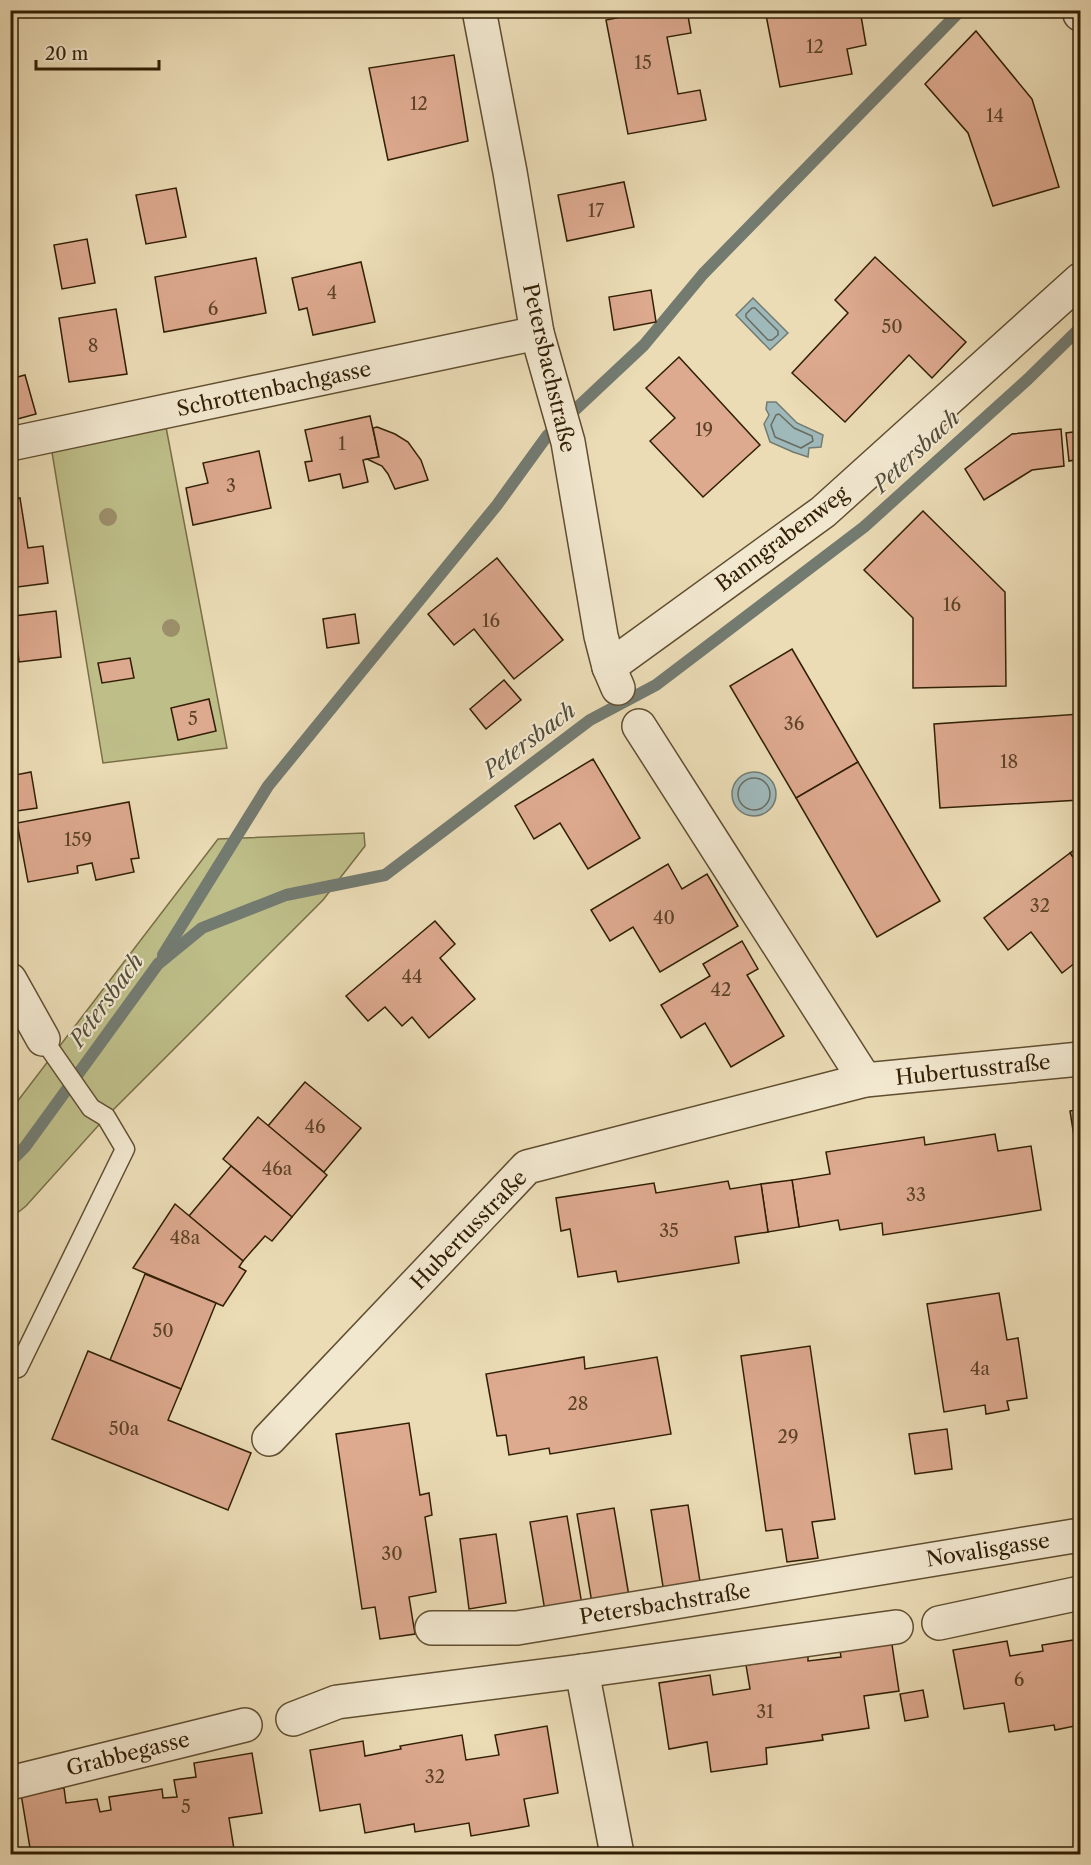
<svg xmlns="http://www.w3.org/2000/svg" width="1091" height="1865" font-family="'Libre Caslon Text',serif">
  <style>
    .green { fill: #bebe89; stroke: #786e46; stroke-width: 1.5 }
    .water { fill: #9fb8ba; stroke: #737b71; stroke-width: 1.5 }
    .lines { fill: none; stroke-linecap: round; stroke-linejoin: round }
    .shore { stroke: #686c5f; stroke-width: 1.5 }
    .stream { stroke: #737b71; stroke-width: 12 }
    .building { fill: #dda98f; stroke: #311f04; stroke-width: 1.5 }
    .service-casing { stroke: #604e30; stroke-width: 21 }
    .minor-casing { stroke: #604e30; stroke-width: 36 }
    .service { stroke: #f2e8d0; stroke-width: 18 }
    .minor { stroke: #f2e8d0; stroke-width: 33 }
    .tree { fill: #9c8e6a }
    .labels { text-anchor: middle; stroke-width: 4.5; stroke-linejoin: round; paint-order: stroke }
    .number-label { font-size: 18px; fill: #5c4227 }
    .street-label { font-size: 21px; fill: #311f04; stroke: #f2e8d0 }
    .water-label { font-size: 22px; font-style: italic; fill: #524d3b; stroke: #f2e8d0 }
  </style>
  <rect width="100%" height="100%" fill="#ebdcb6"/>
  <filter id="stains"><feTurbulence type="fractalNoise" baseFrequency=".00333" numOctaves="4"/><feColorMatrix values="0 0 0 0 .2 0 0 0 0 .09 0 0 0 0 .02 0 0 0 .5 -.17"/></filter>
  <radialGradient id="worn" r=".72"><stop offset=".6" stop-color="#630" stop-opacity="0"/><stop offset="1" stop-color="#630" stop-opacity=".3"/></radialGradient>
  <!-- green -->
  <g class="green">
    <polygon points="166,427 227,748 103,763 51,446"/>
    <polygon points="364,833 365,846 323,900 106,1117 26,1206 11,1218 10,1111 218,839"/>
  </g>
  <!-- water -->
  <g class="water">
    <polygon points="753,298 788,333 770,350 736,315"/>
    <polygon points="767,402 776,402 797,423 823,435 821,447 809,448 808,457 793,452 770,442 764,424 769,415 766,409"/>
    <circle cx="754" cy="794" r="22"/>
  </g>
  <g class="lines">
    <!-- shore -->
    <g class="shore">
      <polygon points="752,308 755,308 778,331 778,335 772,340 768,340 746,317 746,314"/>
      <polygon points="779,414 794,428 812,436 813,441 801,448 775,437 771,425 776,415"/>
      <circle cx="754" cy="794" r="16"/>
    </g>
    <!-- stream -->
    <g class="stream">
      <polyline points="163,955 268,786 497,505 547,436 644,345 703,274 961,10"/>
      <polyline points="10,1162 25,1147 158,964 202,928 286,895 385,875 590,720 656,685 864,527 1028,379 1080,328"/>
    </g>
  </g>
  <!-- building -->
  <g class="building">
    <polygon points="657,10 687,10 691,33 667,37 678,94 700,90 706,120 628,134 606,20"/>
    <polygon points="765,10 860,10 866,45 847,49 852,74 780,87"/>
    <polygon points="976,31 1032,99 1059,187 993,206 968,133 925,84"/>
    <polygon points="454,55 468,141 388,160 369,68"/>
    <polygon points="624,182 634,227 567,241 558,195"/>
    <polygon points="176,188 186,237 146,244 136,195"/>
    <polygon points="87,239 95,283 62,289 54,245"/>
    <polygon points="875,257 966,342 932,378 909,355 845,422 792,373 848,313 835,300"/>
    <polygon points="256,258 266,313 164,332 155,277"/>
    <polygon points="361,262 375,322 313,335 307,308 299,310 292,278"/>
    <polygon points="651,290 656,322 614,330 609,297"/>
    <polygon points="116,309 127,374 69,382 59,318"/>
    <polygon points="679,357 760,445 703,497 650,441 675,418 646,388"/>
    <polygon points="25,375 36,414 10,421 10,379"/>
    <polygon points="370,416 379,457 363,460 368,482 343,488 340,474 309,481 305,462 312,461 305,430"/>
    <polygon points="377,427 395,434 408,442 421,460 428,480 395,489 388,474 382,466 367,459 379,457 373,428"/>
    <polygon points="1061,429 1064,466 1032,470 984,500 965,469 1012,434"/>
    <polygon points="1080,431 1080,459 1069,461 1066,433"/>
    <polygon points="259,451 271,508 193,525 186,488 208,483 203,463"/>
    <polygon points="20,498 28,548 43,546 48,583 10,588 10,500"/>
    <polygon points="923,511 1005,592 1006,686 913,688 913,618 864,570"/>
    <polygon points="497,558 563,640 514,679 474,629 454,645 428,614"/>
    <polygon points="56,611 61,657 19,662 14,616"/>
    <polygon points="355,614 359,643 327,648 323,619"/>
    <polygon points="792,649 858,762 796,798 730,686"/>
    <polygon points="130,658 134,678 102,683 98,663"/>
    <polygon points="504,680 521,700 486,729 470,709"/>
    <polygon points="209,699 216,731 178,740 171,708"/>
    <polygon points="1080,714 1080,800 940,808 934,724"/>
    <polygon points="593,759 640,838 588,869 560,823 534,839 515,806"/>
    <polygon points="858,762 940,901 877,937 796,798"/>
    <polygon points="31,772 37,808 10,812 10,776"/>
    <polygon points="129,802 139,858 131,859 134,872 96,880 92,863 77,866 78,873 28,882 17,823"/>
    <polygon points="1080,846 1080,867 1070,853"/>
    <polygon points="1070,853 1080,867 1080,880 1074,885 1080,894 1080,959 1062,973 1031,932 1008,950 984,918"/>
    <polygon points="668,864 682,889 707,874 738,926 660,972 633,927 610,941 591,910"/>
    <polygon points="1080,880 1080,894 1074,885"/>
    <polygon points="435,921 455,944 440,958 475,999 429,1038 412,1017 402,1026 385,1007 368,1021 346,996"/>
    <polygon points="742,941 758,969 747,975 784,1036 731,1067 705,1023 681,1038 661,1005 710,976 703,964"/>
    <polygon points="305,1082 361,1128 324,1172 268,1126"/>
    <polygon points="1080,1109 1080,1174 1070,1111"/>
    <polygon points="258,1117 327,1175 292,1217 223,1159"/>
    <polygon points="995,1134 998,1151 1031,1146 1041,1210 883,1235 882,1223 840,1230 838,1220 799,1227 792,1180 830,1174 826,1152 924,1137 925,1145"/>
    <polygon points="231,1166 292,1217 272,1241 265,1236 243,1261 189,1216"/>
    <polygon points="792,1180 799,1227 768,1232 761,1184"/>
    <polygon points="728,1181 730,1189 761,1184 768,1232 735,1237 739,1263 618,1282 616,1271 578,1277 570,1229 561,1231 556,1198 654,1183 656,1193"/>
    <polygon points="175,1204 243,1261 239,1267 246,1271 223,1306 133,1268"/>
    <polygon points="145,1274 216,1303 181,1389 110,1360"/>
    <polygon points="999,1293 1007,1340 1018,1338 1027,1398 1007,1401 1009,1410 986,1414 985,1405 944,1412 927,1304"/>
    <polygon points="810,1346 835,1519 812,1522 818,1558 787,1562 782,1529 766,1531 741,1356"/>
    <polygon points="88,1351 181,1389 168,1420 251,1453 228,1510 52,1439"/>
    <polygon points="584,1357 585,1369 657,1357 671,1434 550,1454 549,1448 509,1455 506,1435 497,1436 486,1374"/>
    <polygon points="10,1402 17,1405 10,1419"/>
    <polygon points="409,1423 420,1495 429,1493 432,1515 425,1517 436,1592 409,1597 415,1634 380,1639 375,1607 362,1609 336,1434"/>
    <polygon points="947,1429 952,1469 915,1474 909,1434"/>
    <polygon points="688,1505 701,1588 664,1593 651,1510"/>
    <polygon points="614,1508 629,1596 592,1603 577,1514"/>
    <polygon points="567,1516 582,1605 545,1611 530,1522"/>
    <polygon points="496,1534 506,1603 469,1609 460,1539"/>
    <polygon points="891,1638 899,1691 864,1696 869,1728 822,1735 823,1740 766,1748 767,1764 711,1772 707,1742 669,1749 659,1683 710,1675 713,1695 750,1689 746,1665 808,1656 808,1661 841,1657 839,1645"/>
    <polygon points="1080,1639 1080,1725 1055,1730 1054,1725 1009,1732 1004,1703 964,1709 953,1650 1007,1641 1010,1656 1043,1651 1042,1645"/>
    <polygon points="923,1690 928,1717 905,1721 900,1694"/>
    <polygon points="547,1726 558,1793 524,1799 529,1826 471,1836 469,1823 415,1832 414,1824 365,1833 360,1804 320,1811 310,1750 363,1741 365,1756 401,1749 400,1746 462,1735 466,1760 499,1755 495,1735"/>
    <polygon points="252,1753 262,1813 229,1818 234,1849 200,1854 31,1854 21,1794 64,1788 66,1803 97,1799 100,1812 111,1810 109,1797 162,1789 163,1798 177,1797 174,1780 196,1777 194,1763"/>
  </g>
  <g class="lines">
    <defs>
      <polyline id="service" points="18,1368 125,1149 106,1117 91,1108 43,1039"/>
      <g id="minor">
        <polyline points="479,10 510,172 537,333 568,442 601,636 609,667 618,688"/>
        <polyline points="1080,10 1080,14"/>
        <polyline points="10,444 537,333"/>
        <polyline points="609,667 823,512 1080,280"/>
        <polyline points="639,726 865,1080"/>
        <polyline points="10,980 43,1039"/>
        <polyline points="269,1439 527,1167 865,1080 1080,1059"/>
        <polyline points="939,1623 1080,1593"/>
        <polyline points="432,1628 517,1628 1080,1535"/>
        <polyline points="582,1671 617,1854"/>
        <polyline points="293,1719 337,1702 582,1671 896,1627"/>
        <polyline points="10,1783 245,1725"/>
      </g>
    </defs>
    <!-- service casing -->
    <use href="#service" class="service-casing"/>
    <!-- minor casing -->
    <use href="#minor" class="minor-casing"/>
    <!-- service -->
    <use href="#service" class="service"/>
    <!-- minor -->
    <use href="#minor" class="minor"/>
  </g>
  <!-- trees -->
  <g class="tree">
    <circle cx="108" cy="517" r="9"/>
    <circle cx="171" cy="628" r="9"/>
  </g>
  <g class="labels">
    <!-- number labels -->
    <g class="number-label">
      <text x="815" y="53">12</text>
      <text x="643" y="69">15</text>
      <text x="419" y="110">12</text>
      <text x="995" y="122">14</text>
      <text x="596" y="217">17</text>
      <text x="332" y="299">4</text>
      <text x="213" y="315">6</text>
      <text x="892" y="333">50</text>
      <text x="93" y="352">8</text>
      <text x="704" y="436">19</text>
      <text x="342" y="450">1</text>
      <text x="231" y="492">3</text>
      <text x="952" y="611">16</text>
      <text x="491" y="627">16</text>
      <text x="193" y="725">5</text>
      <text x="794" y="730">36</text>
      <text x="1009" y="768">18</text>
      <text x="78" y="846">159</text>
      <text x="1040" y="912">32</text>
      <text x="664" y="924">40</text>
      <text x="412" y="983">44</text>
      <text x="721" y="996">42</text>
      <text x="315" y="1133">46</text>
      <text x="277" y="1175">46a</text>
      <text x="916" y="1201">33</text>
      <text x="669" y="1237">35</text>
      <text x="185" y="1244">48a</text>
      <text x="163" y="1337">50</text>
      <text x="980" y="1375">4a</text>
      <text x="578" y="1410">28</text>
      <text x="124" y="1435">50a</text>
      <text x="788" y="1443">29</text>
      <text x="392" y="1560">30</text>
      <text x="1019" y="1686">6</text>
      <text x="765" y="1718">31</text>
      <text x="435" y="1783">32</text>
      <text x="186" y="1813">5</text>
    </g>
    <!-- street labels -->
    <g class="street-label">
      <text transform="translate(549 368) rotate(77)" y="7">Petersbachstraße</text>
      <text transform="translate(274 389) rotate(-12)" y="7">Schrottenbachgasse</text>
      <text transform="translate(782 539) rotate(-37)" y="7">Banngrabenweg</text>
      <text transform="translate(973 1070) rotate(-6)" y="7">Hubertusstraße</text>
      <text transform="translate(469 1230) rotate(-46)" y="7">Hubertusstraße</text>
      <text transform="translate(988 1550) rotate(-9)" y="7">Novalisgasse</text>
      <text transform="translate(665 1604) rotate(-9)" y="7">Petersbachstraße</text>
      <text transform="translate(128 1754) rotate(-14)" y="7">Grabbegasse</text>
    </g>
    <!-- water labels -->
    <g class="water-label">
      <text transform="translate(916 451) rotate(-43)" y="8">Petersbach</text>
      <text transform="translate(529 740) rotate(-37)" y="8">Petersbach</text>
      <text transform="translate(106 1000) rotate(-54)" y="8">Petersbach</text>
    </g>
  </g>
  <!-- margin -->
  <rect width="1091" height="1865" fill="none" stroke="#ebdcb6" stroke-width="36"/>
  <rect x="12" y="12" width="1067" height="1841" fill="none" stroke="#311f04" stroke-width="3"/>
  <rect x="18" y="18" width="1055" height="1829" fill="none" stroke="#311f04" stroke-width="1.5"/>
  <!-- scale -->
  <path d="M36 60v9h123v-9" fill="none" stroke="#311f04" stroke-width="3"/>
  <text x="45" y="60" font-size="18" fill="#311f04" stroke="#f2e8d0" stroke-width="4.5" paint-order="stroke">20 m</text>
  <rect width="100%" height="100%" filter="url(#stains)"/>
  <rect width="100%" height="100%" fill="url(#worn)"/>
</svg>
